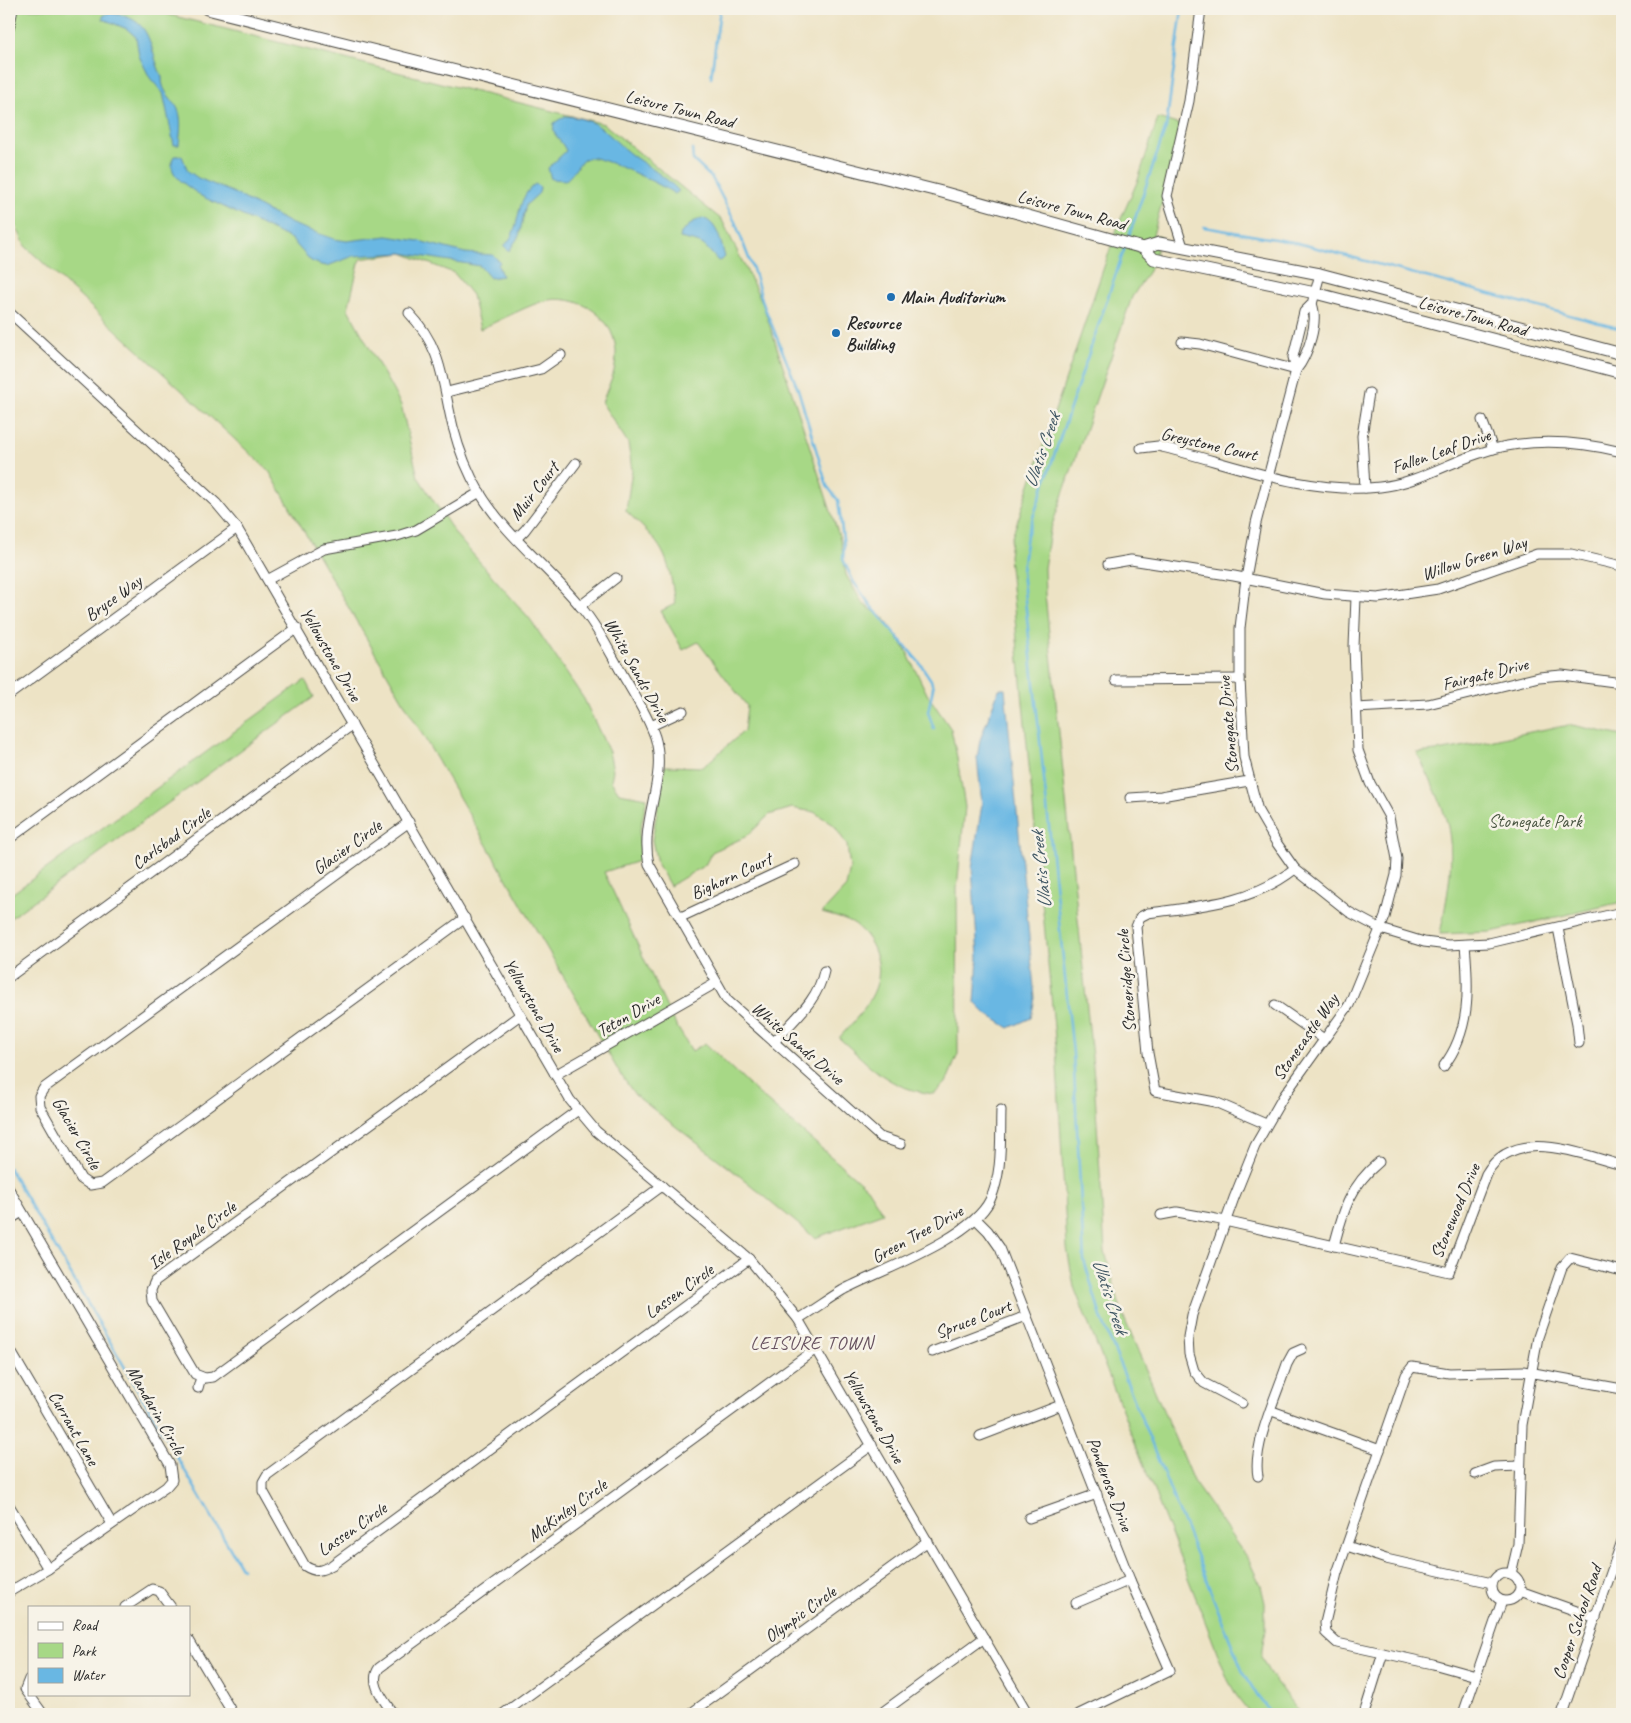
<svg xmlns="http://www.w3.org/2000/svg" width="1631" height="1723" font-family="Caveat,sans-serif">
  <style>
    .green { fill: #a7d886; stroke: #698258 }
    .water { fill: #69b7e3; stroke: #4a7187 }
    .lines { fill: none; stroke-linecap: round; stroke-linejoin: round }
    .stream { stroke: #69b7e3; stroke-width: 2.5 }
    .minor-casing { stroke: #484742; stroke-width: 11 }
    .major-casing { stroke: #484742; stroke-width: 13 }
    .minor { stroke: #fff; stroke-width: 9 }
    .major { stroke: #fff; stroke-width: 11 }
    .poi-dot { fill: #1f6fb2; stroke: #f7f3e8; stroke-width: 2 }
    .labels { text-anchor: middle; stroke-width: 5; stroke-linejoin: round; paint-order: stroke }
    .street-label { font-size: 18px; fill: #2b2b2b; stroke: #f7f3e8 }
    .poi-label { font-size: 18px; font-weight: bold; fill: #2b2b2b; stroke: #f7f3e8; text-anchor: start }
    .park-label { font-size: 18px; fill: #4a5642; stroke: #f7f3e8 }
    .water-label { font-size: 19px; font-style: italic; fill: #3e5562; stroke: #f7f3e8 }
    .neighbourhood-label { font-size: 19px; letter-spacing: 1px; fill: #685360; stroke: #f7f3e8 }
  </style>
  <rect width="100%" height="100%" fill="#f7f3e8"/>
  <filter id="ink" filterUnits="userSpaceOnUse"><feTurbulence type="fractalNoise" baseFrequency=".02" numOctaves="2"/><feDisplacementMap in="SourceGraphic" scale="10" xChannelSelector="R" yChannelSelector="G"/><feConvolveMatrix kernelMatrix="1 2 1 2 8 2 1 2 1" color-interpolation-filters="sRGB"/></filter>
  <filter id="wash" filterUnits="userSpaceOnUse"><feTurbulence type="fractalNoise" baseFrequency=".0096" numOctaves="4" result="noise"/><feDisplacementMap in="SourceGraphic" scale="20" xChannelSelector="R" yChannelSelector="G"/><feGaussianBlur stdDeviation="1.12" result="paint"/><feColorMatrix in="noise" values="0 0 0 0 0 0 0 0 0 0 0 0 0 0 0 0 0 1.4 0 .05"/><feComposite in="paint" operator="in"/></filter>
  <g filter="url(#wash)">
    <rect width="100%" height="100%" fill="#ede3c5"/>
    <!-- green -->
    <g class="green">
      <path d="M9 9H146L604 124 722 220 762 302 841 542 846 575 863 604 884 618 906 650 927 694 951 729 956 752 965 807 957 888 958 1054 946 1083 934 1094C888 1089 872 1067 839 1038 860 1014 889 987 875 952 871 941 864 932 855 925 846 919 832 916 822 913L846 887 850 868 847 845 834 825 814 812 792 808 769 815 747 836 712 852 705 865 670 886 657 863 652 840 665 766 703 767 744 731 747 706 698 642 683 650 661 611 675 604C668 551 664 547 626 511L632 470 628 443 602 403C606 391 613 378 615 366 623 325 587 294 548 300 532 303 497 322 480 329L472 295 454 273 402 253 360 259 348 309 401 405 418 477 456 535 530 619 584 699 609 752 613 770 611 781 619 793 647 798 639 835 642 860 604 872 671 1017 692 1051 705 1043 751 1087 867 1188 883 1213 815 1238 741 1177 635 1095 619 1072 269 471 25 246 13 218 9 219Z"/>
      <polygon points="1158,118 1183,126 1153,235 1161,237 1149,271 1132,297 1050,531 1044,568 1045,594 1094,1077 1105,1252 1122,1313 1193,1481 1249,1561 1261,1586 1265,1603 1265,1630 1261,1657 1270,1674 1300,1714 1250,1714 1239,1700 1228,1680 1074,1287 1067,1248 1056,1048 1009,556 1011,540 1095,293 1119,223 1138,180"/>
      <polygon points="305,680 314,697 9,919 9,896"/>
      <path d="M1572 725 1622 736V902L1491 932 1440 934C1447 899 1455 862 1448 827 1442 801 1429 777 1417 753 1471 749 1520 731 1572 725Z"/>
    </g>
    <!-- water -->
    <g class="water">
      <path d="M108 13C154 17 147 44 162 77 161 94 175 99 179 112 182 122 180 135 179 145H174L163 93 150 78 139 56 136 37 127 29 103 19V16Z"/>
      <path d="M565 116C602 119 607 136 633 156 649 167 666 177 679 191L675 194C664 186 597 153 587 158 578 162 574 174 566 180L551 179 548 168 566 151C562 140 551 136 554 123Z"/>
      <path d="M174 156H182L188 171 198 178 232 192 292 224 334 239 347 241 387 236 419 241 465 253 493 255 500 262 498 265 502 276 490 278 480 266 402 253 354 256 327 266 321 265 311 261 291 239 201 196C188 186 164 174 174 156Z"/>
      <path d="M535 184 540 187 539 193 526 205 519 236 509 251 504 246C523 228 513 201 535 184Z"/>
      <path d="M702 218C718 222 721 243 725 257L722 260 718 261C701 241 705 244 680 238L681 233 693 222Z"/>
      <polygon points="999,689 1005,689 1035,998 1031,1018 1009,1028 985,1013 975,1003 978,957 972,868 982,804 977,758 980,740"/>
    </g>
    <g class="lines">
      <!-- stream -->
      <g class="stream">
        <polyline points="711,78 720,9"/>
        <polyline points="692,149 693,160 712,178 735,222 753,269 764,306 798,389 827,486 838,500 844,546 843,559 853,581 871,606 919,662 931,680 933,688 928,712 934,729"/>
        <polyline points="1204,227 1298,243 1622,329"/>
        <polyline points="1128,239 1166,127 1182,9"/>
        <polyline points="1125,247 1027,535 1022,571 1073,1053 1084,1260 1101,1317 1242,1670 1258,1697 1272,1714"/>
        <polyline points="9,1168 242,1569"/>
      </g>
    </g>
  </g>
  <g filter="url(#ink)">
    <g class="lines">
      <defs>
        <g id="minor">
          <polyline points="9,29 13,9"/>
          <polyline points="1183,247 1167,196 1189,101 1201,9"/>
          <polyline points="1320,274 1312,304 1304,312 1293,357 1296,370 1256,523 1246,578 1240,628 1240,679 1244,757 1258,811 1276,842 1295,869 1349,912 1381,929 1424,942 1448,945 1489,943 1622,912"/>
          <polyline points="9,312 216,503 237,528 570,1100 596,1131 749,1259 798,1319 1028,1714"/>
          <path d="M409 313C443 348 442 383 453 427 459 450 468 473 480 493 506 536 549 568 580 606 598 627 610 653 624 677 635 696 648 716 655 737 668 779 639 821 649 864L727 1000 880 1137 901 1144"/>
          <polyline points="1182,342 1200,344 1296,370"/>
          <path d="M1296 370C1308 356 1319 321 1312 304"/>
          <polyline points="447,392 541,369 561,355"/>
          <polyline points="1482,420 1493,449"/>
          <path d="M1141 448 1158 446C1230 463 1305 495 1380 487 1416 483 1444 465 1477 454 1525 437 1574 440 1622 452"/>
          <polyline points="1365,488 1362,436 1369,393"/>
          <polyline points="517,538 525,530 576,463"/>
          <polyline points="1108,564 1131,560 1234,576 1325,594 1378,598 1438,589 1537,554 1571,554 1622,566"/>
          <polyline points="269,579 324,549 397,536 416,530 480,492"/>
          <polyline points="580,606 616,578"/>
          <polyline points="1116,680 1240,679"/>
          <polyline points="9,695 237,528"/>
          <polyline points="1356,708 1428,704 1539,677 1562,675 1622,683"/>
          <polyline points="651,726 683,711"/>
          <polyline points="1130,798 1161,796 1249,781"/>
          <polyline points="409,822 44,1088 39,1096 40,1107 81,1179 90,1185 102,1183 465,918"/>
          <polyline points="9,839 297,628"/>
          <polyline points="681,917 795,864"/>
          <polyline points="1558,928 1577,1024 1579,1043"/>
          <polyline points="9,977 352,725"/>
          <polyline points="1275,1005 1324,1039"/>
          <polyline points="520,1015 155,1281 151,1290 152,1301 195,1374 205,1378 213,1377 578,1110"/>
          <path d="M774 1042C793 1020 818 1001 824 971"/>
          <path d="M1443 1067C1471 1031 1469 988 1465 945"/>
          <polyline points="555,1075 716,983"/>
          <path d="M1266 1124 1215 1102 1155 1091 1148 1053 1136 927 1140 917 1148 913C1201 906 1252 903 1295 869"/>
          <path d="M662 1186 267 1475 263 1482V1491L305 1566C316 1573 321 1571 332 1565L749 1259"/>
          <polyline points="9,1189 170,1465 172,1480 166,1487 48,1569 9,1592"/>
          <path d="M1161 1215 1177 1212 1216 1219 1449 1272 1486 1174C1515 1125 1578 1154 1622 1165"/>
          <polyline points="9,1220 22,1212"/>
          <polyline points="977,1220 988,1231 1000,1248 1130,1580 1170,1670 1079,1714"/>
          <path d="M1334 1246C1343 1211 1350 1186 1379 1162"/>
          <path d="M798 1319C813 1310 828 1299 843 1290 881 1270 971 1239 990 1200 1003 1173 1000 1139 1001 1110"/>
          <polyline points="9,1348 112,1524"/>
          <polyline points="932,1352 1026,1316"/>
          <polyline points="198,1388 201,1377"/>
          <polyline points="1242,1403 1204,1383 1194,1371 1189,1354 1188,1337 1192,1315 1234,1198 1255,1146 1283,1097 1349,1005 1385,917 1396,875 1397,859 1389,817 1370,783 1358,750 1354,647 1356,597"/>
          <polyline points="1272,1411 1380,1450"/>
          <polyline points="980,1436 1061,1405"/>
          <polyline points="1475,1474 1494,1467 1520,1466"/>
          <path d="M1258 1476C1252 1447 1277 1394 1287 1364L1293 1353 1302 1349"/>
          <polyline points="9,1505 48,1569"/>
          <polyline points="1029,1518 1097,1494"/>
          <polyline points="1347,1546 1386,1559 1492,1583"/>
          <circle cx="1506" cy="1587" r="14"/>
          <polyline points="1511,1574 1518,1544 1522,1425 1538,1337 1562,1267 1570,1258 1622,1271"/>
          <polyline points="1520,1591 1596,1618"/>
          <polyline points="1076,1603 1130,1580"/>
          <polyline points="125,1607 152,1589 159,1591 171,1607"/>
          <polyline points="189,1640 233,1714"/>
          <polyline points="1476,1676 1433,1664 1337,1643 1326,1633 1325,1623 1337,1573 1406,1375 1412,1367 1449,1373 1523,1371 1622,1389"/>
          <polyline points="29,1679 25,1689 43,1714"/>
          <path d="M393 1714C385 1701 368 1683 379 1668L817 1348"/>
          <polyline points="503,1714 872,1445"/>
          <polyline points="690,1714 928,1541"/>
          <polyline points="880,1714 984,1638"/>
          <polyline points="1364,1714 1383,1653"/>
          <polyline points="1463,1714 1502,1601"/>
          <polyline points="1562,1714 1622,1541"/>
        </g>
        <g id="major">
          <polyline points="207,9 942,192 1143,248 1159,243 1320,274 1622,354"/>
          <polyline points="1143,248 1154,259 1315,293 1622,373"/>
        </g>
      </defs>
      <!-- minor casing -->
      <use href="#minor" class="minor-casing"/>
      <!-- major casing -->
      <use href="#major" class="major-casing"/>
      <!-- minor -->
      <use href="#minor" class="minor"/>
      <!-- major -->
      <use href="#major" class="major"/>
    </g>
  </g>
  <!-- markers -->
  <g class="poi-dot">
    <circle cx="891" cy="297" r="5"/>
    <circle cx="836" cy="333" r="5"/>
  </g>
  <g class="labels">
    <!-- street labels -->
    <g class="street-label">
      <text transform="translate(680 109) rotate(14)" y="6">Leisure Town Road</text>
      <text transform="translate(1072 210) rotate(15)" y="6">Leisure Town Road</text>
      <text transform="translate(1473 316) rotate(15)" y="6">Leisure Town Road</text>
      <text transform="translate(1209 444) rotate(13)" y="6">Greystone Court</text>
      <text transform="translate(1441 451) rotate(-19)" y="6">Fallen Leaf Drive</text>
      <text transform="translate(534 491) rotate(-52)" y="6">Muir Court</text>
      <text transform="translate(1474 558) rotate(-18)" y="6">Willow Green Way</text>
      <text transform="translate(113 598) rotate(-36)" y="6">Bryce Way</text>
      <text transform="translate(331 654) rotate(60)" y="6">Yellowstone Drive</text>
      <text transform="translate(637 670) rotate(61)" y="6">White Sands Drive</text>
      <text transform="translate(1485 674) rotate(-14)" y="6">Fairgate Drive</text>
      <text transform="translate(1228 725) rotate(-95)" y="6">Stonegate Drive</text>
      <text transform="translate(171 838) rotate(-36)" y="6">Carlsbad Circle</text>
      <text transform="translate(347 847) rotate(-36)" y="6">Glacier Circle</text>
      <text transform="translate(731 876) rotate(-25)" y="6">Bighorn Court</text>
      <text transform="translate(1126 981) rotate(-94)" y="6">Stoneridge Circle</text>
      <text transform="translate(534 1005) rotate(60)" y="6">Yellowstone Drive</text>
      <text transform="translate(628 1015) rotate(-30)" y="6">Teton Drive</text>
      <text transform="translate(1305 1037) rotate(-55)" y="6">Stonecastle Way</text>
      <text transform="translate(798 1043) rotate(41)" y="6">White Sands Drive</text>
      <text transform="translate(77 1133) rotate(60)" y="6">Glacier Circle</text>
      <text transform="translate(1455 1211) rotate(-67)" y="6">Stonewood Drive</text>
      <text transform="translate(917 1234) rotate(-29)" y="6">Green Tree Drive</text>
      <text transform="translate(192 1235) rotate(-36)" y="6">Isle Royale Circle</text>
      <text transform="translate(679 1291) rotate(-36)" y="6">Lassen Circle</text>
      <text transform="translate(973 1319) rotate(-21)" y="6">Spruce Court</text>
      <text transform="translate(156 1410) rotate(60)" y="6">Mandarin Circle</text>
      <text transform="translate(874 1416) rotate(60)" y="6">Yellowstone Drive</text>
      <text transform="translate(74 1428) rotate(60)" y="6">Currant Lane</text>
      <text transform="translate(1110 1484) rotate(69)" y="6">Ponderosa Drive</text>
      <text transform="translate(567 1510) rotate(-36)" y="6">McKinley Circle</text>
      <text transform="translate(352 1529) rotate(-35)" y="6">Lassen Circle</text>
      <text transform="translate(800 1614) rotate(-36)" y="6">Olympic Circle</text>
      <text transform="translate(1577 1622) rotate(-71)" y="6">Cooper School Road</text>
    </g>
    <!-- poi labels -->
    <g class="poi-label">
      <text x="901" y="303">Main Auditorium</text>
      <text x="846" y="329">Resource<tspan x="846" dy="21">Building</tspan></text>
    </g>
    <!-- park labels -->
    <g class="park-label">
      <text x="1535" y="827">Stonegate Park</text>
    </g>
    <!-- water labels -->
    <g class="water-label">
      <text transform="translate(1041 450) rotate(-71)" y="7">Ulatis Creek</text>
      <text transform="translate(1040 870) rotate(-96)" y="7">Ulatis Creek</text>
      <text transform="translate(1111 1296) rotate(72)" y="7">Ulatis Creek</text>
    </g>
    <!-- neighbourhood labels -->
    <g class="neighbourhood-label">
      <text x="812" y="1349">LEISURE TOWN</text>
    </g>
  </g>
  <!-- margin -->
  <rect width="1631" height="1723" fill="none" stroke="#f7f3e8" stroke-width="30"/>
  <!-- legend -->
  <rect x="28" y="1606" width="162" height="90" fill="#f7f3e8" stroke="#a5a39c"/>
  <rect x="38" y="1622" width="25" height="8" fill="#ffffff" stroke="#a5a39c"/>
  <text x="72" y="1630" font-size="15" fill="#2b2b2b">Road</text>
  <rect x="38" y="1643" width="25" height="15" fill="#a7d886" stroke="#a5a39c"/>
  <text x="72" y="1656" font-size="15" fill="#2b2b2b">Park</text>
  <rect x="38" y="1668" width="25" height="15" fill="#69b7e3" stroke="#a5a39c"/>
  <text x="72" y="1680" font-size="15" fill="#2b2b2b">Water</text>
</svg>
